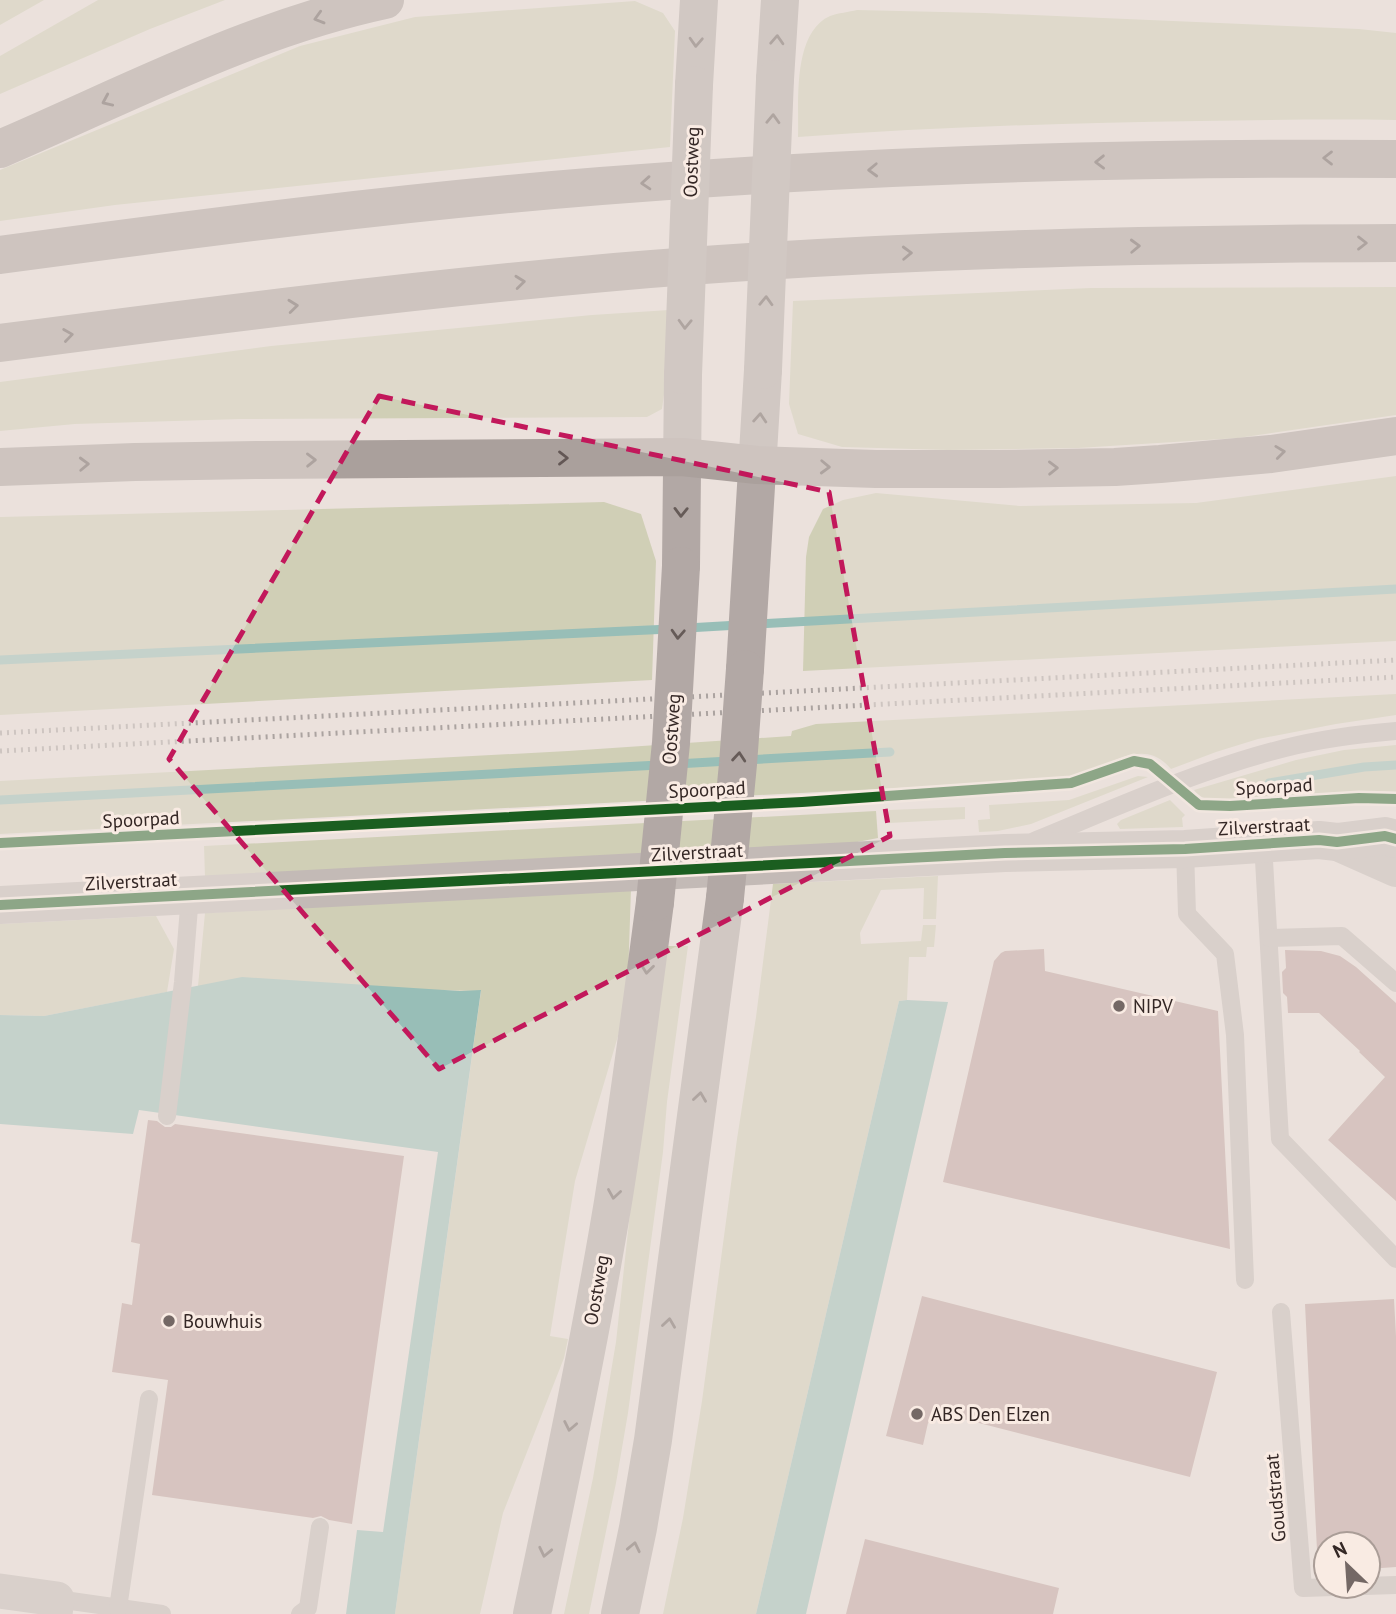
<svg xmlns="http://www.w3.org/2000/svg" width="1396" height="1614" font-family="'PT Sans',sans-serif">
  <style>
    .green { fill: #d0cfb6 }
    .water { fill: #98beb7 }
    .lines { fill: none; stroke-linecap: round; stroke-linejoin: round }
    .stream { stroke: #98beb7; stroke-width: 9 }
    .building { fill: #bfa19d }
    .service { stroke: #c3bab6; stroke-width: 18 }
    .minor { stroke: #c3bab6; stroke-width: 35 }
    .tertiary { stroke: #c3bab6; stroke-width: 38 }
    .primary { stroke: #b2a8a5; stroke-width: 38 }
    .motorway { stroke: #aaa09c; stroke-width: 38 }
    .rail { stroke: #aba3a0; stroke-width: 5; stroke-dasharray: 2 5; stroke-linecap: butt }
    .primary-bridge { stroke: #b2a8a5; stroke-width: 38 }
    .cycleway-casing { stroke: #f9ebe3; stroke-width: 15 }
    .cycleway { stroke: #1b5e20; stroke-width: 10 }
    .oneway { stroke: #635755 }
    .oneway2 { stroke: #665b58 }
    .marked { fill: none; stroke: #c2185b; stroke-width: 5; stroke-dasharray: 14 9; stroke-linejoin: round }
    .poi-dot { fill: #746865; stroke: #f9ebe3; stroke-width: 2.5 }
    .labels { text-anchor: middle; stroke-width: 6; stroke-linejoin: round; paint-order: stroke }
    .street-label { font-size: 19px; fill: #342725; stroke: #f9ebe3 }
    .poi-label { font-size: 19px; fill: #342725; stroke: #f9ebe3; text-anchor: start }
  </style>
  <rect width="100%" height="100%" fill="#ebe1dc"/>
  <!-- green -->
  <g class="green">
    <polygon points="0,0 44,0 0,25"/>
    <polygon points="98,0 225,0 150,29 0,94 0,56"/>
    <polygon points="635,1 663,13 675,31 670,147 115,205 0,221 0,170 300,46 415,17"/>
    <path d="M857 10 985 13 1359 29 1396 33V120C1331 119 1265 120 1200 121 1066 123 932 127 798 137 799 102 792 33 830 16 838 13 849 12 857 10Z"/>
    <polygon points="1396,287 1396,415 1238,438 1078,448 948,450 842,447 798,434 789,404 793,301 1091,288"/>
    <polygon points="669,310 667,372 662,409 647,417 241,419 75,424 0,431 0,382 271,346 592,315"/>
    <polygon points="1396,476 1396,641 803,671 806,557 809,537 823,509 843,500 876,493 1020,506 1196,503"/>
    <polygon points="604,502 641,514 656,561 652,680 0,715 0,517"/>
    <path d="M1396 694V715L1336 724 1258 739 1216 752 1171 769C1145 738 1115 762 1085 773 1075 777 1063 778 1052 780L0 834V781L568 751 791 736 792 731 816 724Z"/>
    <path d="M1396 745V792L1361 791 1215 800C1206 799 1200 798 1194 790L1296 760 1344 750Z"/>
    <polygon points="1138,776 1148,777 1031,824 998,831 979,832 978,820 990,819 989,805 1069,800"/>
    <polygon points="1170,800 1185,815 1182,818 1183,827 1120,829 1117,824 1121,820"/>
    <polygon points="965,807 965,819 889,823 889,810"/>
    <polygon points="876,811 878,838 852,843 205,877 204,846"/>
    <polygon points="938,876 936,919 923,919 924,888 881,890 860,933 861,944 921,941 923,925 936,925 934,947 927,947 926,957 909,957 907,1000 899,1001 756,1614 663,1614 683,1518 702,1401 737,1139 756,1017 773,884"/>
    <polygon points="631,888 628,979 624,1016 575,1181 550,1336 568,1339 564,1358 503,1513 480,1614 395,1614 481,991 198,986 205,913"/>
    <polygon points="156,916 174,949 167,992 44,1016 0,1015 0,924"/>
    <polygon points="667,946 688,946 667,1102 663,1152 628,1413 616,1483 589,1614 564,1614 593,1478 616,1342 636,1157"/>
  </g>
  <!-- water -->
  <g class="water">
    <polygon points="242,977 460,991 481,990 395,1614 346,1614 357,1530 383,1532 438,1152 139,1110 133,1134 0,1124 0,1015 44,1016"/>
    <polygon points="907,1000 948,1002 806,1614 756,1614 899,1001"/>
  </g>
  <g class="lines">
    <!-- stream -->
    <g class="stream">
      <polyline points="757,624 1396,589"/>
      <polyline points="687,628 739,625"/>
      <polyline points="0,660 670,629"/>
      <polyline points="746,760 890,752"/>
      <polyline points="676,764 729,761"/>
      <polyline points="1269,783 1364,767 1396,765"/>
      <polyline points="0,800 659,765"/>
    </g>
  </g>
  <!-- building -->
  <g class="building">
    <polygon points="1044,949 1045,971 1218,1011 1230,1249 943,1182 994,961 1001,953 1005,951"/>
    <polygon points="1285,950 1321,951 1340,956 1356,967 1396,1003 1396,1201 1328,1140 1385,1077 1359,1052 1360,1051 1319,1013 1288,1013 1287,997 1283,993 1282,972 1286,968"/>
    <polygon points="148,1120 157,1121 165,1127 171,1127 175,1124 404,1156 352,1524 329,1520 321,1516 313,1518 152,1495 168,1380 112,1372 122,1303 132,1305 140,1244 131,1242"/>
    <polygon points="922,1296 1217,1372 1190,1477 936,1412 933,1424 928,1423 923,1445 886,1436"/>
    <polygon points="1394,1299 1396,1336 1396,1567 1368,1569 1368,1544 1326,1544 1326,1571 1318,1571 1305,1304"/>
    <polygon points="865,1539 1059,1588 1053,1614 846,1614"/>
  </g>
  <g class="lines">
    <!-- service -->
    <g class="service">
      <path d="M1034 841C1117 807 1198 770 1285 748 1321 739 1359 734 1396 731"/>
      <polyline points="1263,843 1280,1139 1396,1259"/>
      <polyline points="1185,849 1187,914 1225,954 1235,1035 1245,1280"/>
      <polyline points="1269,938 1342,936 1396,983"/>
      <polyline points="167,1116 183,982 190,895"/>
      <polyline points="1281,1312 1303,1588 1396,1585"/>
      <polyline points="57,1599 162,1614"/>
      <polyline points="118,1608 149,1399"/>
      <polyline points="300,1614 308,1608 320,1527"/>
    </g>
    <!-- minor -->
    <polyline class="minor" points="0,1591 57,1599 55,1614"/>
    <!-- tertiary -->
    <g class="tertiary">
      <polyline points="1342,844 1396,868"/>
      <polyline points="0,905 1005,853 1185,849 1319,840 1337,842 1385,836 1396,839"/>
    </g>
    <!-- primary -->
    <g class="primary">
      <polyline points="775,79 780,0"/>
      <polyline points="694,85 699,0"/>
      <polyline points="681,566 683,375"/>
      <polyline points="745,669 763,370"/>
      <path d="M532 1614C561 1477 590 1340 613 1202 629 1102 642 1002 655 902"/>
      <polyline points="620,1614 638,1528 653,1440 725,898"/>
    </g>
    <!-- motorway -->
    <g class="motorway">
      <path d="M0 149C126 95 250 29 385 0"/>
      <path d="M0 255C200 228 400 202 601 186 865 165 1131 157 1396 159"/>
      <path d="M0 343C205 316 410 290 615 272 875 250 1136 244 1396 243"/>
      <polyline points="0,467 135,462 261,460 682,457 757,465 876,469 998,469 1115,467 1160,464 1271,454 1396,436"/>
    </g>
    <!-- rail -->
    <g class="rail">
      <polyline points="0,733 1396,660"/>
      <polyline points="0,751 1396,677"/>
    </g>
    <!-- primary-bridge -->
    <g class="primary-bridge">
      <polyline points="763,370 775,79"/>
      <polyline points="683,375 694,85"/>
      <polyline points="725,898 738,764 745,669"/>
      <polyline points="655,902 671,743 681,566"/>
    </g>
    <defs>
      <g id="cycleway">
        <polyline points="0,843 802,802 1071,783 1134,761 1150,764 1199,805 1230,806 1359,798 1396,799"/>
        <polyline points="0,905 1005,853 1185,849 1319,840 1337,842 1385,836 1396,839"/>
      </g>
    </defs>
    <!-- cycleway casing -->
    <use href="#cycleway" class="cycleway-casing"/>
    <!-- cycleway -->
    <use href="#cycleway" class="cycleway"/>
  </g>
  <!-- one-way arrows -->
  <defs><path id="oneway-chevron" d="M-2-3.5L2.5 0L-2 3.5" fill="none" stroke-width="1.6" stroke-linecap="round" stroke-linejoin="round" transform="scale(1.75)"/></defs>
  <g class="oneway">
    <use href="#oneway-chevron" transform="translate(319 18) rotate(164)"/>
    <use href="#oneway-chevron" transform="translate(107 101) rotate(156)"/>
    <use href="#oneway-chevron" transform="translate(1328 158) rotate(-180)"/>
    <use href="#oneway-chevron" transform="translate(1100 162) rotate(179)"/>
    <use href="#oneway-chevron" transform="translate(873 170) rotate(178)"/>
    <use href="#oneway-chevron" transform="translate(646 183) rotate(176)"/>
    <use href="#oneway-chevron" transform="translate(1362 243)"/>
    <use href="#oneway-chevron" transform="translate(1135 246) rotate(-2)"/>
    <use href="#oneway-chevron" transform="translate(907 253) rotate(-2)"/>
    <use href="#oneway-chevron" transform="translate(520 282) rotate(-6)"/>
    <use href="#oneway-chevron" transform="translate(293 306) rotate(-6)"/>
    <use href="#oneway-chevron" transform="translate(68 335) rotate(-8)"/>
    <use href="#oneway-chevron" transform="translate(1280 452) rotate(-7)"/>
    <use href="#oneway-chevron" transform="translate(563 458)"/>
    <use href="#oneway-chevron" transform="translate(311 460) rotate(-1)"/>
    <use href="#oneway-chevron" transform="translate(84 464) rotate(-2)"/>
    <use href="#oneway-chevron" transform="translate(825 467) rotate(2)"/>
    <use href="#oneway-chevron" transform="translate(1053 468) rotate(-1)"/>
  </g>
  <g class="oneway2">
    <use href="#oneway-chevron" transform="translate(777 40) rotate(-87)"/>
    <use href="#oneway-chevron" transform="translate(696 42) rotate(93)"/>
    <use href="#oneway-chevron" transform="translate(773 119) rotate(-88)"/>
    <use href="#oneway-chevron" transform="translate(766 301) rotate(-88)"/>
    <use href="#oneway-chevron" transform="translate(685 324) rotate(92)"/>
    <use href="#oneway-chevron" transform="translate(760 418) rotate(-86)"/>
    <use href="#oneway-chevron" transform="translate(681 512) rotate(91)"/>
    <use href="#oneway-chevron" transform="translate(678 634) rotate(93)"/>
    <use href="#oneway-chevron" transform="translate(739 757) rotate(-85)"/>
    <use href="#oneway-chevron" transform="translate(647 969) rotate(97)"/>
    <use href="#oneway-chevron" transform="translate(700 1097) rotate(-82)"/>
    <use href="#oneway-chevron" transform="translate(614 1194) rotate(99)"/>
    <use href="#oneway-chevron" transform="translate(669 1323) rotate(-82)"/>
    <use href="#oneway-chevron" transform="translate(570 1426) rotate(101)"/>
    <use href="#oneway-chevron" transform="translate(634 1547) rotate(-78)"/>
    <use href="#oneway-chevron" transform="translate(545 1552) rotate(102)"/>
  </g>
  <!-- marked area -->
  <path d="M0 0H1396V1614H0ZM379 396 829 492 890 836 439 1069 169 759Z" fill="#ebe1dc" fill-opacity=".55" fill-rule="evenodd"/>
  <path class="marked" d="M379 396 829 492 890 836 439 1069 169 759Z"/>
  <!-- markers -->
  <g class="poi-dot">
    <circle cx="1119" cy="1006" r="7"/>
    <circle cx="169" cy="1321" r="7"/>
    <circle cx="917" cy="1414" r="7"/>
  </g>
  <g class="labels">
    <!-- street labels -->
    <g class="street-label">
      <text transform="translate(691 162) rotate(-88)" y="7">Oostweg</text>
      <text transform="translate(671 729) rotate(-86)" y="7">Oostweg</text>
      <text transform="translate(1274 786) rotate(-3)" y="7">Spoorpad</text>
      <text transform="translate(707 789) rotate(-3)" y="7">Spoorpad</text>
      <text transform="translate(141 819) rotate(-3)" y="7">Spoorpad</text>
      <text transform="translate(1264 826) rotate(-3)" y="7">Zilverstraat</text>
      <text transform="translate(697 852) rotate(-3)" y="7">Zilverstraat</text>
      <text transform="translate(131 881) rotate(-3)" y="7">Zilverstraat</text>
      <text transform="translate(596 1290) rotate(-80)" y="7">Oostweg</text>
      <text transform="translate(1275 1498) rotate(-95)" y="7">Goudstraat</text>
    </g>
    <!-- poi labels -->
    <g class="poi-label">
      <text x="1133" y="1013">NIPV</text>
      <text x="183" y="1328">Bouwhuis</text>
      <text x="931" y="1421">ABS Den Elzen</text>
    </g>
  </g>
  <!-- north arrow -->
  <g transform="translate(1347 1565) rotate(335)"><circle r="33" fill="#f9ebe3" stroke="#aa9d97" stroke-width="2"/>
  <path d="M0-5L12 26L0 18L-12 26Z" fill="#746865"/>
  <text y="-10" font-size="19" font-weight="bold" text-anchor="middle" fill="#342725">N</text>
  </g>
</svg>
